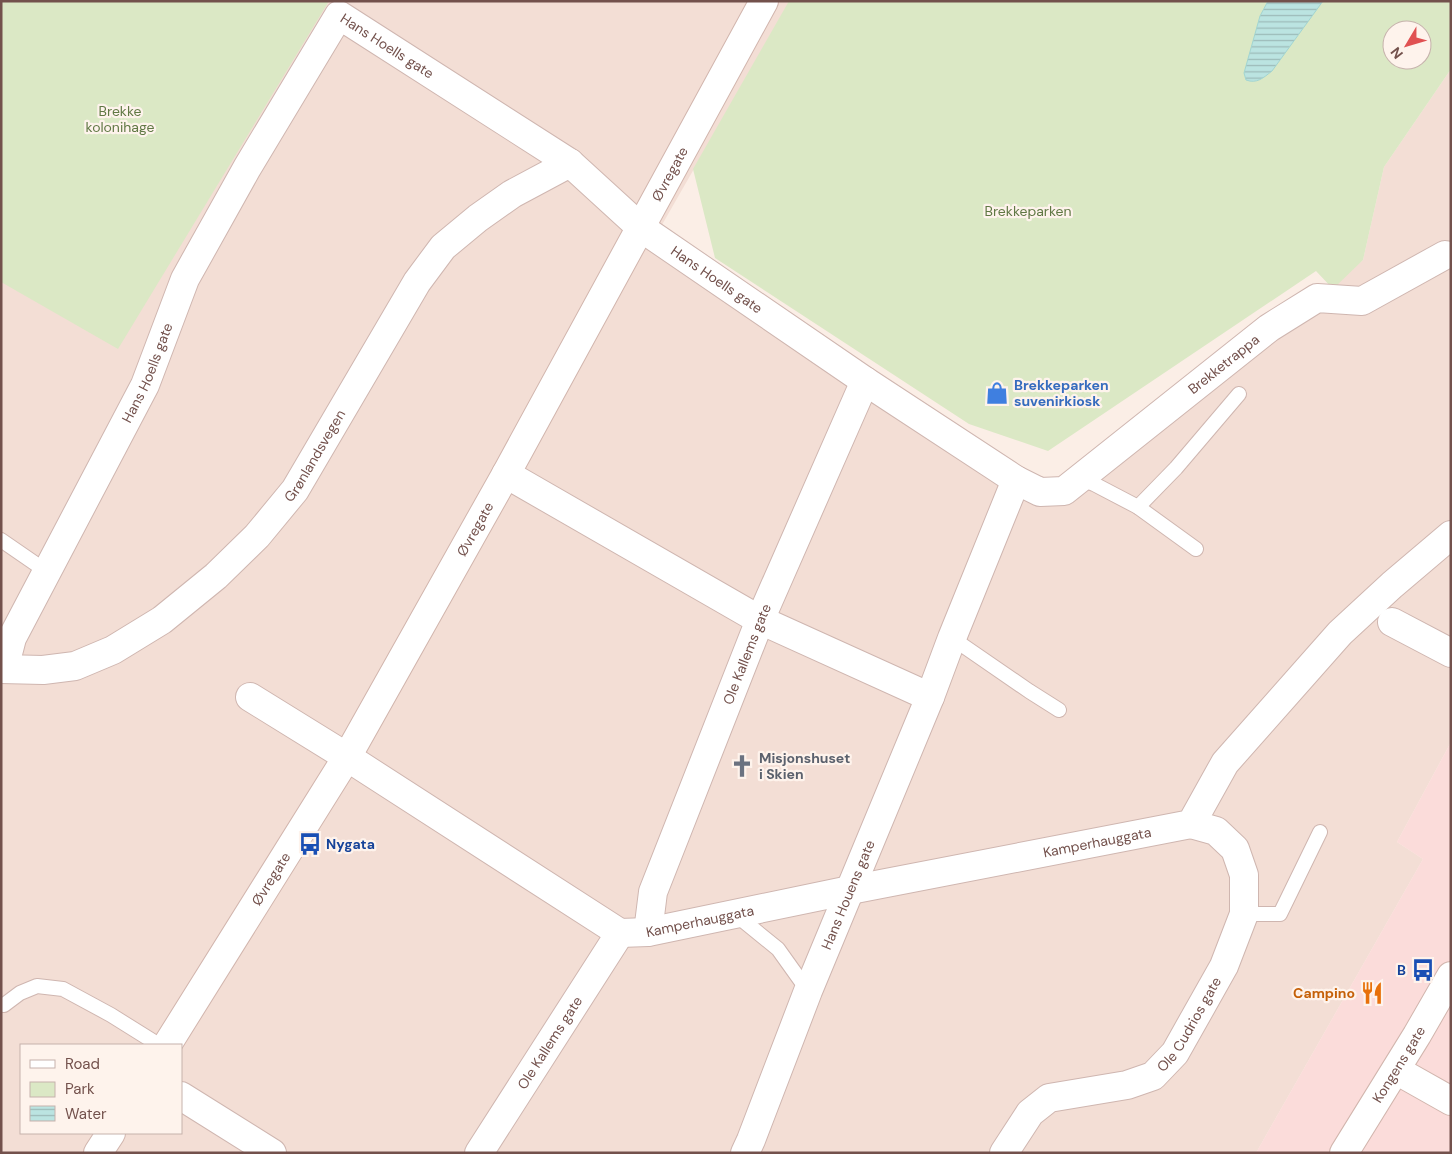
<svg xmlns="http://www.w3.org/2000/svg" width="1452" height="1154" font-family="'DM Sans',sans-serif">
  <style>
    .residential { fill: #f3ded5; fill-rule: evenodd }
    .commercial { fill: #fbdcda }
    .green { fill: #dbe8c5; fill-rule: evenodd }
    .water { fill: url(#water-rules); stroke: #a2d5d1 }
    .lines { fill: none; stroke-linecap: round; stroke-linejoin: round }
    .lane-casing { stroke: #cfb6b0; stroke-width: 16 }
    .street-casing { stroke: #cfb6b0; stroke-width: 30 }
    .secondary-casing { stroke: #d1b5ad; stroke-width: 30 }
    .lane { stroke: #fff; stroke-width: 14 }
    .street { stroke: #fff; stroke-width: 28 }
    .secondary { stroke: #fff; stroke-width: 28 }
    .labels { text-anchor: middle; stroke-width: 4.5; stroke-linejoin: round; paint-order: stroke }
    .street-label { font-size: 14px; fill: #73514c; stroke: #fef3ec }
    .park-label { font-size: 14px; fill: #607844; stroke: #fef3ec }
    .shop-label { font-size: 14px; font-weight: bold; fill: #366cbe; stroke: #fef3ec; text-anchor: start }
    .worship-label { font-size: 14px; font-weight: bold; fill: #5b616d; stroke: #fef3ec; text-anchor: start }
    .transit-label { font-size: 14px; font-weight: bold; fill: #164399; stroke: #fef3ec; text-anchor: start }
    .food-label { font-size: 14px; font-weight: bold; fill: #c56008; stroke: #fef3ec; text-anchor: end }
  </style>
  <defs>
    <pattern id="water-rules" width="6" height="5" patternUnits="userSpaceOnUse" patternTransform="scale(1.25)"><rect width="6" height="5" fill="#bbe4e1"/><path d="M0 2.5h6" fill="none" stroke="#9cbbb9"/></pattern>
  </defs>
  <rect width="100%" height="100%" fill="#fbeee6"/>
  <!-- residential -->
  <path class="residential" d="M1 1H790L655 237 865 381 1063 491 1317 298 1363 260 1384 167 1451 69V742L1397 842 1423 859 1256 1153H1ZM21 1045H181V1133H21Z"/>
  <!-- commercial -->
  <polygon class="commercial" points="1451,742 1451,1153 1256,1153 1423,859 1397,842"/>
  <!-- green -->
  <g class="green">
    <polygon points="1,1 329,1 118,349 1,282"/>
    <path d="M789 1H1451V69L1384 167 1363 260 1333 289 1316 271 1048 451 969 424 715 258 693 169ZM1392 30H1422V60H1392Z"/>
  </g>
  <!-- water -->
  <path class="water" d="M1268 1H1323L1272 71C1263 78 1257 84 1246 80L1244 73 1260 16Z"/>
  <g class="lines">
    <defs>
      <g id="lane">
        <polyline points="1079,478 1094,484 1138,507 1196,549"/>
        <polyline points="1138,507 1176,468 1239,394"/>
        <polyline points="1,540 46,571"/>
        <polyline points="952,638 1029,691 1059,710"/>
        <polyline points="735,914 778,949 808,991"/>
        <polyline points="1244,914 1280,914 1320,832"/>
        <polyline points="4,1005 20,993 37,986 63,989 111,1015 159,1045"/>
      </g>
      <g id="street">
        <polyline points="506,474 760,620 930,697"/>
        <polyline points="1392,622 1451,653"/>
        <path id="s1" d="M1 669 43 670 75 666 113 650 162 620 216 576 257 536 295 490 417 282 443 247 478 218 512 194 570 163"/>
        <path id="s2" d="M4 669 12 638 145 385 185 279 247 168 339 15 570 163 640 227 865 381 1016 480 1040 492 1064 491 1269 328 1317 298 1362 301 1445 255"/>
        <polyline points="250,697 347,757 620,933"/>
        <path id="s3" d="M648 932 653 892 760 620 865 381"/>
        <path id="s4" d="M620 933 648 932 850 890 1191 824 1225 763 1340 633 1392 585 1451 535"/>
        <polyline points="181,1096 272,1153"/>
        <path id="s5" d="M479 1153 620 933"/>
        <path id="s6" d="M745 1153 751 1140 808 991 930 697 952 638 1016 480"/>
        <path id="s7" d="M1004 1153 1030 1113 1049 1098 1127 1085 1153 1076 1175 1053 1224 966 1244 914V875L1235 849 1216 831 1191 824"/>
      </g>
      <g id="secondary">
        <path id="s8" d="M167 1045 347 757 506 474 764 1"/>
        <polyline points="1396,1070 1451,1101"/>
        <polyline points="98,1153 111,1133"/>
        <path id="s9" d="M1344 1153 1417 1035 1451 976"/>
      </g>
    </defs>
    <!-- lane casing -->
    <use href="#lane" class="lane-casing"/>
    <!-- street casing -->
    <use href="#street" class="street-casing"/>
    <!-- secondary casing -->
    <use href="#secondary" class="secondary-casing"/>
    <!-- lane -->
    <use href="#lane" class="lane"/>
    <!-- street -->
    <use href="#street" class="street"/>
    <!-- secondary -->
    <use href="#secondary" class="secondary"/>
  </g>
  <!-- icons -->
  <defs>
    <symbol id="shop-bare" viewBox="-9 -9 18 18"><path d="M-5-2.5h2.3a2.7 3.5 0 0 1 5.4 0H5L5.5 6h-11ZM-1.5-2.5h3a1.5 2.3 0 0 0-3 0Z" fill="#3f7fe0" stroke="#fef3ec" stroke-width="2.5" paint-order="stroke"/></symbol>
    <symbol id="church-bare" viewBox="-9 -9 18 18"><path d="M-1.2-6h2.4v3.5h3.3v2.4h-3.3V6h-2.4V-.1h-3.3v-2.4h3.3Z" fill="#6b7280" stroke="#fef3ec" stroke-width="2.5" paint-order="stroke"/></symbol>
    <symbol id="bus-bare" viewBox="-9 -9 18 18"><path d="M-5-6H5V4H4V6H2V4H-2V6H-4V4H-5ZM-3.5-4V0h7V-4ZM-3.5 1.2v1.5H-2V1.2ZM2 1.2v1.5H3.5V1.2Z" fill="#1a4fb4" stroke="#fef3ec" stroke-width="2.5" paint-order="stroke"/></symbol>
    <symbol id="restaurant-bare" viewBox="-9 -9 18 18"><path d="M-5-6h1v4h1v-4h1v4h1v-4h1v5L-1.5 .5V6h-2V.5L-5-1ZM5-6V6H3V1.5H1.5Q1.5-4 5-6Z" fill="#e8710a" stroke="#fef3ec" stroke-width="2.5" paint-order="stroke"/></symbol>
  </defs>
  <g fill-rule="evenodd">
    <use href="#shop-bare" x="981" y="377" width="32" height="32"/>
    <use href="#church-bare" x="726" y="750" width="32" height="32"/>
    <use href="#bus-bare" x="294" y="828" width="32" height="32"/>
    <use href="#bus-bare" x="1407" y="954" width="32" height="32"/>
    <use href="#restaurant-bare" x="1356" y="977" width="32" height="32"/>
  </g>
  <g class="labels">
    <!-- street labels -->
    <g class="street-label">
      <text dy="5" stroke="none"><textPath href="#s2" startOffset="794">Hans Hoells gate</textPath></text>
      <text dy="5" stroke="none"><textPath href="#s8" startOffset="1006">Øvregate</textPath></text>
      <text dy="5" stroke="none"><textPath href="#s2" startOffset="1199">Hans Hoells gate</textPath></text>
      <text dy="5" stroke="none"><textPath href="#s2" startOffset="1814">Brekketrappa</textPath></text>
      <text dy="5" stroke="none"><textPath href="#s2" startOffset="330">Hans Hoells gate</textPath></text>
      <text dy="5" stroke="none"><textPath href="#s1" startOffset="399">Grønlandsvegen</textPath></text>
      <text dy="5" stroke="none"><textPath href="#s8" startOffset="601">Øvregate</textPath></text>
      <text dy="5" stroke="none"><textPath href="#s3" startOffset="296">Ole Kallems gate</textPath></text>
      <text dy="5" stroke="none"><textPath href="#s4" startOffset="486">Kamperhauggata</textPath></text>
      <text dy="5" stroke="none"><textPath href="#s8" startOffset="196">Øvregate</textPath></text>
      <text dy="5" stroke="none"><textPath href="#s6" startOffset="278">Hans Houens gate</textPath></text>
      <text dy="5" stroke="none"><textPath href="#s4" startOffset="81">Kamperhauggata</textPath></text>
      <text dy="5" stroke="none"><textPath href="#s7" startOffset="242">Ole Cudrios gate</textPath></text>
      <text dy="5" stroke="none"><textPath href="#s5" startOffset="131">Ole Kallems gate</textPath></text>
      <text dy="5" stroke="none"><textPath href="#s9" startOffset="104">Kongens gate</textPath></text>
    </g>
    <!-- park labels -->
    <g class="park-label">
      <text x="120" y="116">Brekke<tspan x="120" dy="16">kolonihage</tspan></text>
      <text x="1028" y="216">Brekkeparken</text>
    </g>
    <!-- shop labels -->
    <g class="shop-label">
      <text x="1014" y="390">Brekkeparken<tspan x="1014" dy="16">suvenirkiosk</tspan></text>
    </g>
    <!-- worship labels -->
    <g class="worship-label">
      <text x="759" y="763">Misjonshuset<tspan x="759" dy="16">i Skien</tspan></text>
    </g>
    <!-- transit labels -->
    <g class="transit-label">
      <text x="326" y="849">Nygata</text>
      <text x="1406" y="975" text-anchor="end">B</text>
    </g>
    <!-- food labels -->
    <g class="food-label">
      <text x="1355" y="998">Campino</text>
    </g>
  </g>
  <!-- border -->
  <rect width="1452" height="1154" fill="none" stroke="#73514c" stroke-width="5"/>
  <!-- legend -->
  <rect x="20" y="1044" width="162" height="90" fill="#fef3ec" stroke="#c6b2ac"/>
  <rect x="30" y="1060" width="25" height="8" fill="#ffffff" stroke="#c6b2ac"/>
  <text x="65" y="1069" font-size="15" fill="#73514c">Road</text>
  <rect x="30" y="1082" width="25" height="15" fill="#dbe8c5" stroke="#c6b2ac"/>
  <text x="65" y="1094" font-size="15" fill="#73514c">Park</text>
  <rect x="30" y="1106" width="25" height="15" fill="url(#water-rules)" stroke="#c6b2ac"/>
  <text x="65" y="1119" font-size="15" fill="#73514c">Water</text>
  <!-- north arrow -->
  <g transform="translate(1407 45) rotate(232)"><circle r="24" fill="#fef3ec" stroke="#c6b2ac"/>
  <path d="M0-4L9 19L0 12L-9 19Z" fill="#e05152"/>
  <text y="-8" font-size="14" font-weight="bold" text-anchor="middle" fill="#73514c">N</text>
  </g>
</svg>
